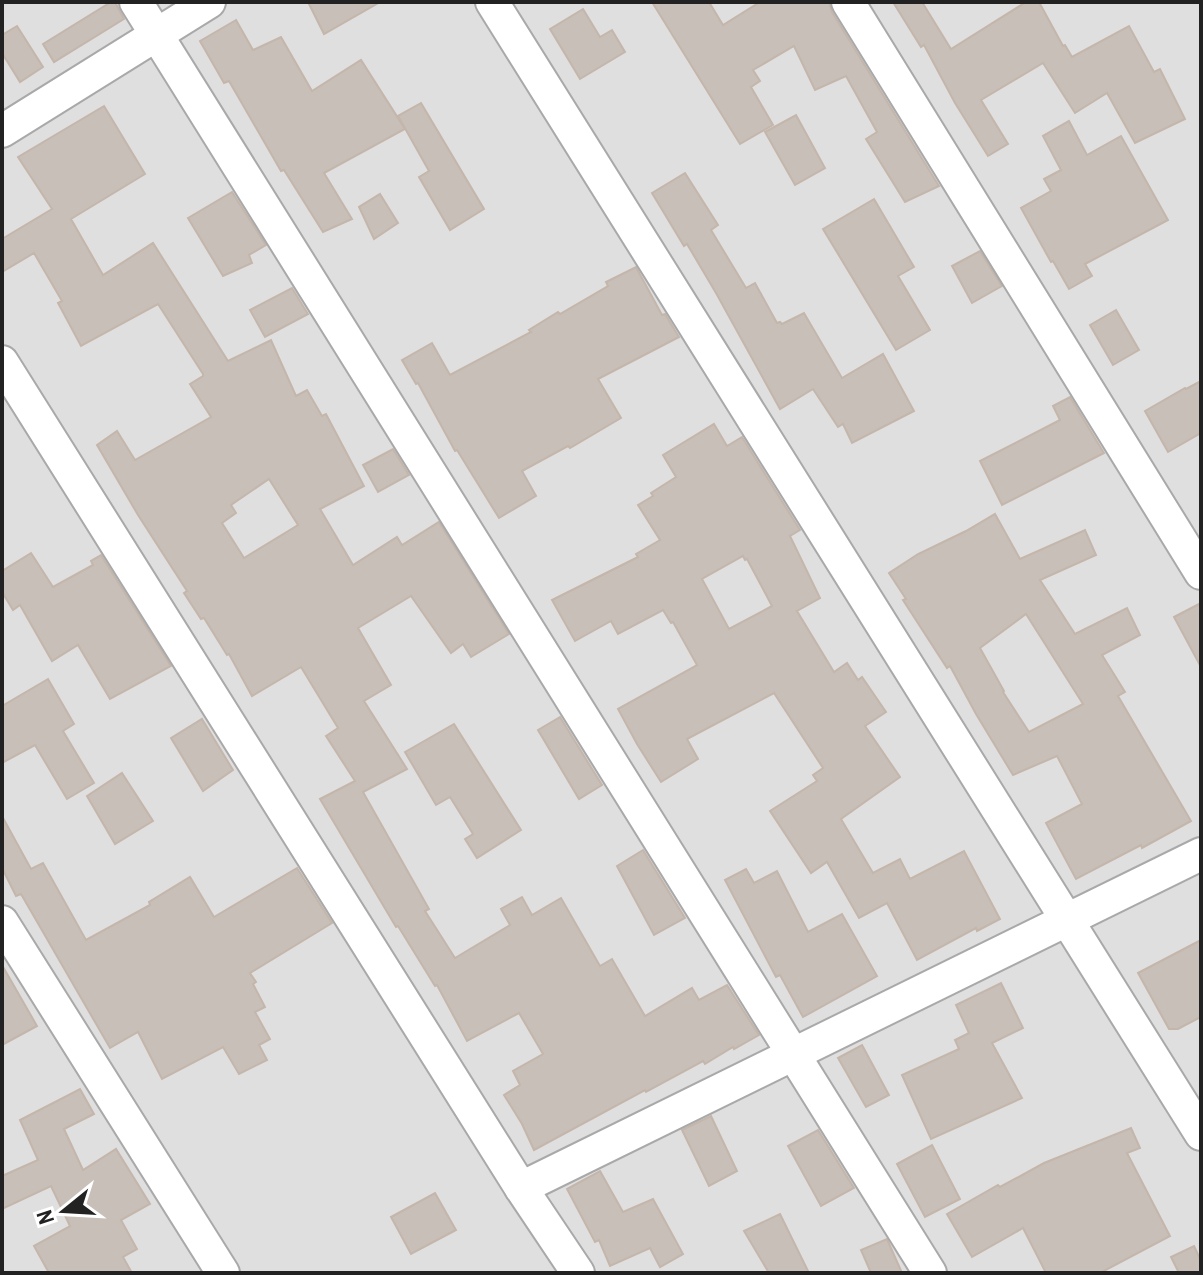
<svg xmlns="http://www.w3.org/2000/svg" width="1203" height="1275" font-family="'Archivo Narrow',sans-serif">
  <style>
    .residential { fill: #e0dfdf }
    .building { fill: #c7bfb8; stroke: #c4b6ab; stroke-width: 2; fill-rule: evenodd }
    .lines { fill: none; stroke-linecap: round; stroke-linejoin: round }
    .minor-casing { stroke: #a9a9a9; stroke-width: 36 }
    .minor { stroke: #fff; stroke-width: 32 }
  </style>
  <rect width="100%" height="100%" fill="#f2efe9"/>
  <!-- residential -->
  <rect class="residential" x="2" y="2" width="1199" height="1271"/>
  <!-- building -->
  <g class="building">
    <polygon points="111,2 115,2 124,19 54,62 43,44"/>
    <polygon points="308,2 380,2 324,34"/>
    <polygon points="652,2 709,2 723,25 760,2 829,2 832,12 939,186 905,202 866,139 877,132 846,76 815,90 794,46 753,70 760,81 751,87 773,125 740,144"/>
    <polygon points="893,2 922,2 951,49 1026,2 1039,2 1063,46 1065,45 1072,57 1129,26 1154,72 1160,69 1185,119 1135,143 1107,93 1075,113 1043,63 981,100 1008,144 988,156 955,103 924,45 921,47"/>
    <polygon points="583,9 600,37 612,30 625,52 580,79 550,29"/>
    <polygon points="236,20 253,50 281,37 312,91 361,60 405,129 324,173 352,219 323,232 284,170 281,171 229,81 224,83 200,41"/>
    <polygon points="17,26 43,67 20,82 2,53 2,35"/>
    <polygon points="421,103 484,209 450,230 419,177 429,171 398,116"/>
    <path d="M104 106 145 174 71 219 103 275 153 243 228 361 271 340 296 396 307 390 322 416 326 414 364 486 320 509 353 565 397 537 402 545 439 522 509 634 471 657 463 644 451 653 411 596 358 628 391 685 364 701 407 769 363 792 429 909 425 911 455 958 510 925 501 909 522 897 532 915 561 898 600 966 612 959 645 1016 692 988 699 1000 727 985 759 1035 734 1049 733 1047 705 1064 703 1061 646 1092 645 1090 534 1150 522 1124 504 1095 520 1085 513 1071 543 1054 519 1013 467 1041 437 985 435 986 398 926 396 927 320 799 355 781 326 736 338 728 301 667 252 696 229 654 227 655 204 618 201 619 184 593 187 591 138 515 97 445 117 431 135 460 211 417 190 384 203 376V374L158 304 81 346 58 303 62 301 34 253 2 272V239L52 209 18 157ZM269 479 298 525 244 558 222 523 236 513 231 505Z"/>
    <polygon points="796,115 825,168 795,185 765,132"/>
    <polygon points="1069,121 1087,155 1121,136 1168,220 1085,264 1092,276 1069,289 1053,261 1051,262 1021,208 1051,191 1044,179 1061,170 1043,136"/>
    <polygon points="685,173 718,225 711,230 746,288 755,283 777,323 780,322 782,324 804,313 842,378 883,354 914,411 852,443 843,424 838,427 813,389 780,409 716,293 687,244 684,246 652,193"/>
    <polygon points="232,192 266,245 249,255 252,263 223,276 188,218"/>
    <polygon points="380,194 398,223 374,239 359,207"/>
    <polygon points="874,199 914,267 898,276 930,330 896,350 823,229"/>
    <polygon points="980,251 1002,286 972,303 952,266"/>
    <polygon points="636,267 662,315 665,314 679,337 598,379 621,418 570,448 568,446 522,471 536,496 499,518 457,450 455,451 418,383 416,384 402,360 432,343 450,375 531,332 529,330 558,312 560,314 608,286 606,282"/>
    <polygon points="292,288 308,314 265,337 250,310"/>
    <polygon points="1116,310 1139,350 1113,365 1090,325"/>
    <polygon points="1201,381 1201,433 1168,452 1145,411 1185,388 1186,389"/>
    <polygon points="1070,397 1104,453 1002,505 980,461 1060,420 1053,406"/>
    <path d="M714 424 727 446 742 437 800 530 790 536 820 598 797 611 834 672 847 663 858 680 862 677 886 712 865 726 900 777 841 819 873 873 900 859 910 879 964 851 1000 919 977 931 976 928 917 960 887 903 859 918 827 862 811 873 770 811 817 781 813 775 823 768 774 693 687 739 698 759 661 782 637 744 618 709 697 665 673 622 671 623 663 610 618 634 611 621 575 641 552 600 638 557 636 554 660 540 638 505 653 496 651 493 676 477 663 455ZM743 556 745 560 747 559 772 606 729 629 702 579Z"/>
    <polygon points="393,449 409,475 378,492 363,465"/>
    <path d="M995 514 1020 559 1085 530 1096 555 1040 580 1075 634 1127 608 1140 635 1102 655 1125 692 1118 696 1191 821 1142 848 1141 845 1076 879 1046 823 1082 804 1057 756 1013 775 976 714 950 666 947 668 903 600 906 599 889 573 918 554 966 531ZM1026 614 1083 704 1029 732 1003 692 1004 691 980 648Z"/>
    <polygon points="31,553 53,587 93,565 91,561 101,555 171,666 110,699 78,645 52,661 20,605 13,610 2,592 2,571"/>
    <polygon points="1201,603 1201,667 1174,617"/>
    <polygon points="48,679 74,724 63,731 94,783 67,799 35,745 2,763 2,706"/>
    <polygon points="560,717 602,785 579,799 538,730"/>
    <polygon points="202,719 233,770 203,791 171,738"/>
    <polygon points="454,724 521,830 477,858 465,839 473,834 450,797 436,805 405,752"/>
    <polygon points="122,773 153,821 115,844 87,796"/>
    <polygon points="2,816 31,869 43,863 86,940 150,905 149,902 190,877 214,917 297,868 332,923 250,973 256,982 253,984 265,1007 255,1012 270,1039 259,1045 267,1060 239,1074 223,1047 162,1079 138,1032 110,1048 21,894 16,896 2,868"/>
    <polygon points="643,850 685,918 654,935 617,866"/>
    <polygon points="746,869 754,883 777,871 808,932 842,914 877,976 803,1017 780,975 776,977 725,880"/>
    <polygon points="1201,940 1201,1017 1178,1029 1169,1029 1138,973"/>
    <polygon points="2,965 37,1026 2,1045"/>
    <polygon points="1001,983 1023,1028 992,1043 1022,1098 931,1139 902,1075 959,1049 955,1040 969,1033 956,1005"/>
    <polygon points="862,1045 889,1095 866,1107 838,1058"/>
    <polygon points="80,1089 94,1114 64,1129 83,1170 116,1149 150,1204 121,1220 137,1249 123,1257 132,1273 49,1273 34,1246 70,1226 51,1186 2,1209 2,1176 38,1160 20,1120"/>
    <polygon points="711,1116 737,1171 709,1186 682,1130"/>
    <polygon points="1131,1128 1140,1148 1127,1153 1170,1236 1100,1273 1046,1273 1023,1228 972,1257 947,1214 998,1185 1000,1187 1044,1163"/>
    <polygon points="818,1130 854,1188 821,1206 788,1146"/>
    <polygon points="932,1145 960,1199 925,1217 897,1164"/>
    <polygon points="600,1171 623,1212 653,1199 683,1254 660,1267 650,1248 610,1266 599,1240 595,1242 567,1189"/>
    <polygon points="435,1193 456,1230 411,1254 391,1217"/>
    <polygon points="780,1214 809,1273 769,1273 744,1231"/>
    <polygon points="887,1239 902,1273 871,1273 861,1250"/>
    <polygon points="1194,1246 1201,1261 1201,1273 1179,1273 1171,1257"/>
  </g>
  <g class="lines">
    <defs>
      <g id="minor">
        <polyline points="136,2 930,1273"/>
        <polyline points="492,2 1201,1134"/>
        <polyline points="848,2 1201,573"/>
        <polyline points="2,131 209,2"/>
        <polyline points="2,362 521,1188 578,1273"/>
        <polyline points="2,922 223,1273"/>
        <polyline points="521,1188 1201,854"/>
      </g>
    </defs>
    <!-- minor casing -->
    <use href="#minor" class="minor-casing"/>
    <!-- minor -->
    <use href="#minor" class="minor"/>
  </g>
  <!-- border -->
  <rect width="1203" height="1275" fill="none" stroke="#222222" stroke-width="8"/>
  <!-- north arrow -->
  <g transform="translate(64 1211) rotate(252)" stroke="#ffffff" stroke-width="6" paint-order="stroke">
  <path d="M0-6L14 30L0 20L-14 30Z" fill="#222222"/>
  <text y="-12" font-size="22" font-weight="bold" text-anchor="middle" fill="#222222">N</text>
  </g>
</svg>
